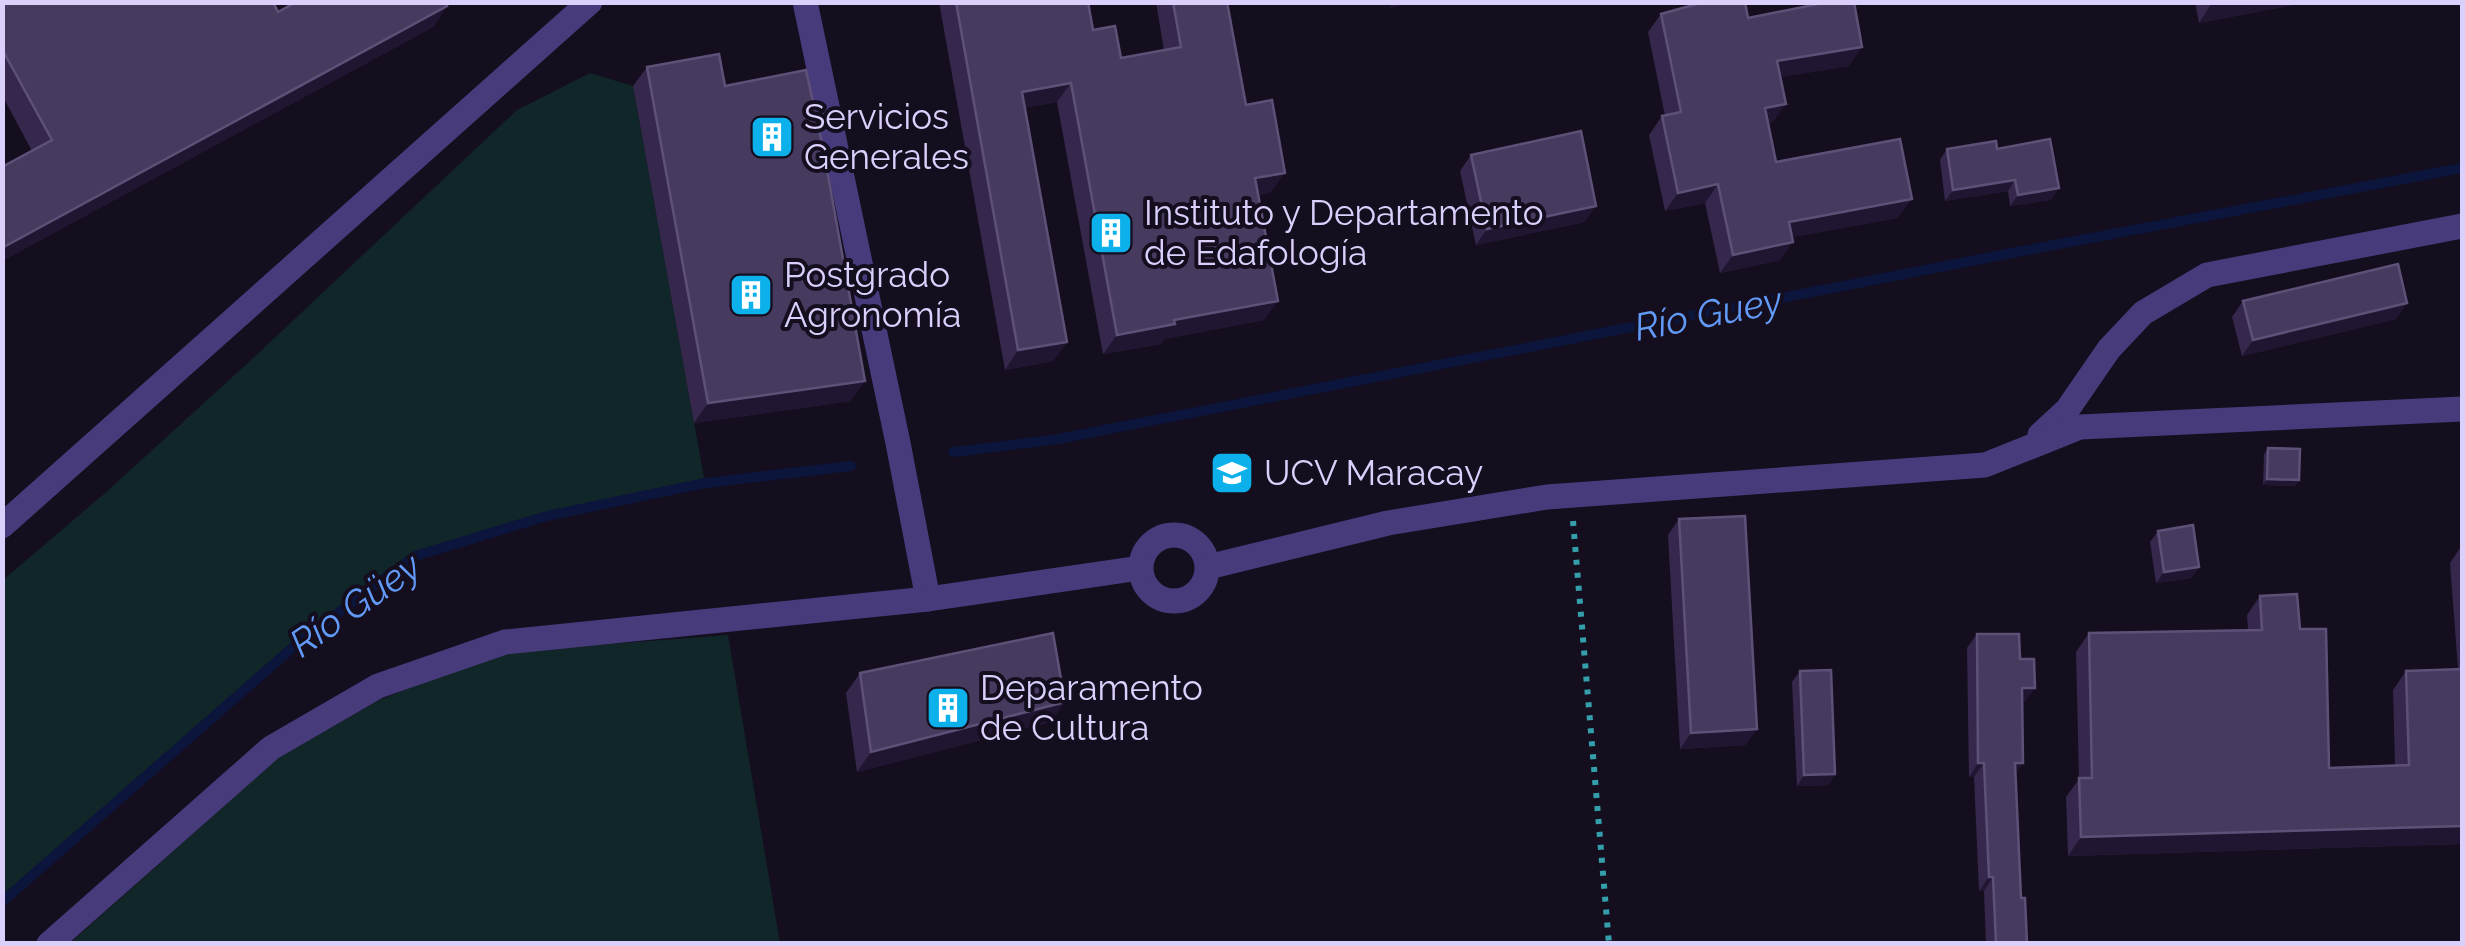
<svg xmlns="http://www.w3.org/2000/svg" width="2465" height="946" font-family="Raleway,sans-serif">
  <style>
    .green { fill: #112629 }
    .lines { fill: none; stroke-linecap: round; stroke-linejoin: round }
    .stream { stroke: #0c153b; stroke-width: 10 }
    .path { stroke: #349fab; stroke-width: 6; stroke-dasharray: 5 8; stroke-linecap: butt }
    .minor { stroke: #483b7c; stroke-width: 25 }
    .wall { fill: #35284c }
    .shaded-wall { fill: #201632 }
    .building { fill: #463a5f; stroke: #5e5178; stroke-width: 2.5 }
    .labels { text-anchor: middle; stroke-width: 8; stroke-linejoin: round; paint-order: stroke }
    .poi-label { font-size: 35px; fill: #dbcffc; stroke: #140e1f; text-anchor: start }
    .water-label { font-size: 38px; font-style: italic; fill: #629af7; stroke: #140e1f }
  </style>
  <rect width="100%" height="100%" fill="#140e1f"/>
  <!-- green -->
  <g class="green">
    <polygon points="590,73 633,86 705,483 547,516 415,556 299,642 3,902 3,580 104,494 251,360 517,110"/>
    <polygon points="728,635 780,943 69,944 279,757 381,699 506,652"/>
  </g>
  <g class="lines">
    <!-- stream -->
    <g class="stream">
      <polyline points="953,452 1058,439 2017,252 2462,168"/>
      <polyline points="2,902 299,642 415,556 547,516 705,483 851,466"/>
    </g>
    <!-- path -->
    <polyline class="path" points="1573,521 1609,944"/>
    <!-- minor -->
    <g class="minor">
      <polyline points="805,2 898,443 928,599"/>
      <polyline points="2040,435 2067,410 2109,349 2143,313 2207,275 2462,226"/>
      <polyline points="2,526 590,2"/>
      <circle cx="1174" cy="568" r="33"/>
      <polyline points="1208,567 1388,523 1547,497 1985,465 2080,427 2462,409"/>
      <polyline points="49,944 271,748 378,686 505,642 928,599 1140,568"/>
    </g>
  </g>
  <!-- wall -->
  <g class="wall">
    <polygon points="2,2 278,12 447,6 433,27 2,261 2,167 32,151 2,95"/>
    <polygon points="939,2 1088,2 1093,30 1121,58 1164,50 1156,2 1227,2 1246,105 1271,192 1258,195 1264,320 1164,339 1161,344 1103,354 1057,102 1024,108 1067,342 1053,361 1005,370"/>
    <polygon points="2195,2 2299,2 2298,4 2199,23"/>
    <polygon points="1661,14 1748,18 1849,66 1780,77 1773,122 1768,123 1776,162 1898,218 1792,237 1780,260 1720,273 1705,203 1665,211 1649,135 1662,116 1665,116 1648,32"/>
    <polygon points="647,67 725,86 851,401 694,423 633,86"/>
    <polygon points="1947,149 1997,149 2051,200 2010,206 2008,191 1945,201 1940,160"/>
    <polygon points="1471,155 1585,222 1476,245 1460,171"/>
    <polygon points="2462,252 2462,372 2460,372 2460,256"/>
    <polygon points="2243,301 2407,303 2396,319 2242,356 2232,317"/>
    <polygon points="2268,448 2299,480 2295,486 2263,485 2264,454"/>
    <polygon points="1679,519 1746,745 1680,749 1668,535"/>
    <polygon points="2158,531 2199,567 2191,578 2156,583 2150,542"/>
    <polygon points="2462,545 2462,844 2068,856 2066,797 2079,779 2076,652 2089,633 2248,630 2247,615 2260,596 2300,629 2329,768 2395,766 2393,690 2406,671 2458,669 2450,563"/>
    <polygon points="1977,634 2025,702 2022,702 2023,763 2015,774 2021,898 2027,944 1986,944 1984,891 1979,891 1974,777 1969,777 1967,648"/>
    <polygon points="1800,671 1835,774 1828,785 1797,786 1792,682"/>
    <polygon points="860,673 1051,722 857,772 846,693"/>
  </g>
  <!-- shaded-wall -->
  <g class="shaded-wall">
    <polygon points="1393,2 1418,2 1389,8"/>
    <polygon points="2222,2 2299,2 2298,4 2199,23 2211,4"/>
    <polygon points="447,6 433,27 2,261 2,248"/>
    <polygon points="1862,47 1849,66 1764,80 1777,61"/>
    <polygon points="1071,83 1057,102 1008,111 1022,92"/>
    <polygon points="1786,104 1773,122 1752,127 1765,108"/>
    <polygon points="1285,173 1271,192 1242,198 1255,178"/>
    <polygon points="2015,180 2008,191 1945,201 1953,190"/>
    <polygon points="1718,184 1705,203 1665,211 1678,193"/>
    <polygon points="2059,188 2051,200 2010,206 2018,195"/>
    <polygon points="1912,199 1898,218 1776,240 1789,222"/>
    <polygon points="1596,206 1585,222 1476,245 1487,229"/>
    <polygon points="1793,242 1780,260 1720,273 1733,255"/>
    <polygon points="1278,301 1264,320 1164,339 1161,344 1103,354 1117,335 1174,320"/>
    <polygon points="2407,303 2396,319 2242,356 2253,340"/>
    <polygon points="1067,342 1053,361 1005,370 1018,350"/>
    <polygon points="865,381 851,401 694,423 708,403"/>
    <polygon points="2267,479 2299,480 2295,486 2263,485"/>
    <polygon points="2199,567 2191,578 2156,583 2164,572"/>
    <polygon points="2022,688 2035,688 2025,702 2012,702"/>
    <polygon points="1065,702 1051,722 857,772 871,752"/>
    <polygon points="1757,729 1746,745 1680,749 1691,733"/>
    <polygon points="1978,763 1984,763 1974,777 1969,777"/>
    <polygon points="2015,763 2023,763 2014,776"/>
    <polygon points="1835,774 1828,785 1797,786 1804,775"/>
    <polygon points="2462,826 2462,844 2068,856 2081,837"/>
    <polygon points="1989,877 1993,877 1984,891 1979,891"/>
  </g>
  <!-- building -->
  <g class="building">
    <polygon points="2,2 273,2 278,12 296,2 445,2 447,6 2,248 2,167 52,140 2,49"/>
    <polygon points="956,2 1088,2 1093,30 1115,26 1121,58 1181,47 1173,2 1227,2 1246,105 1272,100 1285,173 1255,178 1278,301 1174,320 1175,324 1117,335 1071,83 1022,92 1067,342 1018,350"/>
    <polygon points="1704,2 1745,2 1748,18 1828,2 1854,2 1862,47 1777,61 1786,104 1765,108 1776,162 1900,139 1912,199 1789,222 1793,242 1733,255 1718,184 1678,193 1662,116 1681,112 1661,14"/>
    <polygon points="719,54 725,86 806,70 824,153 865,381 708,403 647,67"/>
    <polygon points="1581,131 1596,206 1487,229 1471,155"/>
    <polygon points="2050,139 2059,188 2018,195 2015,180 1953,190 1947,149 1996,141 1997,149"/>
    <polygon points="2398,264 2407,303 2253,340 2243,301"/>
    <polygon points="2268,448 2300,449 2299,480 2267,479"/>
    <polygon points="1745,516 1757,729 1691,733 1679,519"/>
    <polygon points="2193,525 2199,567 2164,572 2158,531"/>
    <polygon points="2297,594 2300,629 2326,629 2329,768 2409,765 2406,671 2462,669 2462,826 2081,837 2079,778 2092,778 2089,633 2262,630 2260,596"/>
    <polygon points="1053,633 1065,702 871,752 860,673"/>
    <polygon points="1977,634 2019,634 2020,659 2034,659 2035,688 2022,688 2023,763 2015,763 2021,898 2025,898 2027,944 1996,944 1993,877 1989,877 1984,763 1978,763"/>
    <polygon points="1831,670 1835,774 1804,775 1800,671"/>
  </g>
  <!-- icons -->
  <defs>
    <symbol id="building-square" viewBox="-11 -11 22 22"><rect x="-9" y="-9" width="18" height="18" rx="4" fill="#0cb0eb" stroke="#140e1f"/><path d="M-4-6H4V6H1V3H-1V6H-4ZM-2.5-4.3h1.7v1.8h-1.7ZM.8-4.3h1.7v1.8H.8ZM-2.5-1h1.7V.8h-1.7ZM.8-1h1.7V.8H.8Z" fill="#fff"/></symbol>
    <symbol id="university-square" viewBox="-11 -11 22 22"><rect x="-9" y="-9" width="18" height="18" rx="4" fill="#0cb0eb" stroke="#140e1f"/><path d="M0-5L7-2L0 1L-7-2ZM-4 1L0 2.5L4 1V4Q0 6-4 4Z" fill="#fff"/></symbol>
  </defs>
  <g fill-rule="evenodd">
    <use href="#building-square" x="747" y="112" width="50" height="50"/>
    <use href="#building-square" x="1086" y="208" width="50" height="50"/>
    <use href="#building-square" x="726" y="270" width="50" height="50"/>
    <use href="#university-square" x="1207" y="448" width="50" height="50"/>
    <use href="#building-square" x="923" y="683" width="50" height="50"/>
  </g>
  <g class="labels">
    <!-- poi labels -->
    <g class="poi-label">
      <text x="804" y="129">Servicios<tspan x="804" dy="40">Generales</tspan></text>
      <text x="1144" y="225">Instituto y Departamento<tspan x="1144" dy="40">de Edafología</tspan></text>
      <text x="784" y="287">Postgrado<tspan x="784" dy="40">Agronomía</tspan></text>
      <text x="1264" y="485">UCV Maracay</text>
      <text x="980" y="700">Deparamento<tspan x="980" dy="40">de Cultura</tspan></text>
    </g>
    <!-- water labels -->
    <g class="water-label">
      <text transform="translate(1708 314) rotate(-11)" y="13">Río Guey</text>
      <text transform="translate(355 605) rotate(-35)" y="13">Río Güey</text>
    </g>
  </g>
  <!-- border -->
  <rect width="2465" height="946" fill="none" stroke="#dbcffc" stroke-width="10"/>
</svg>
